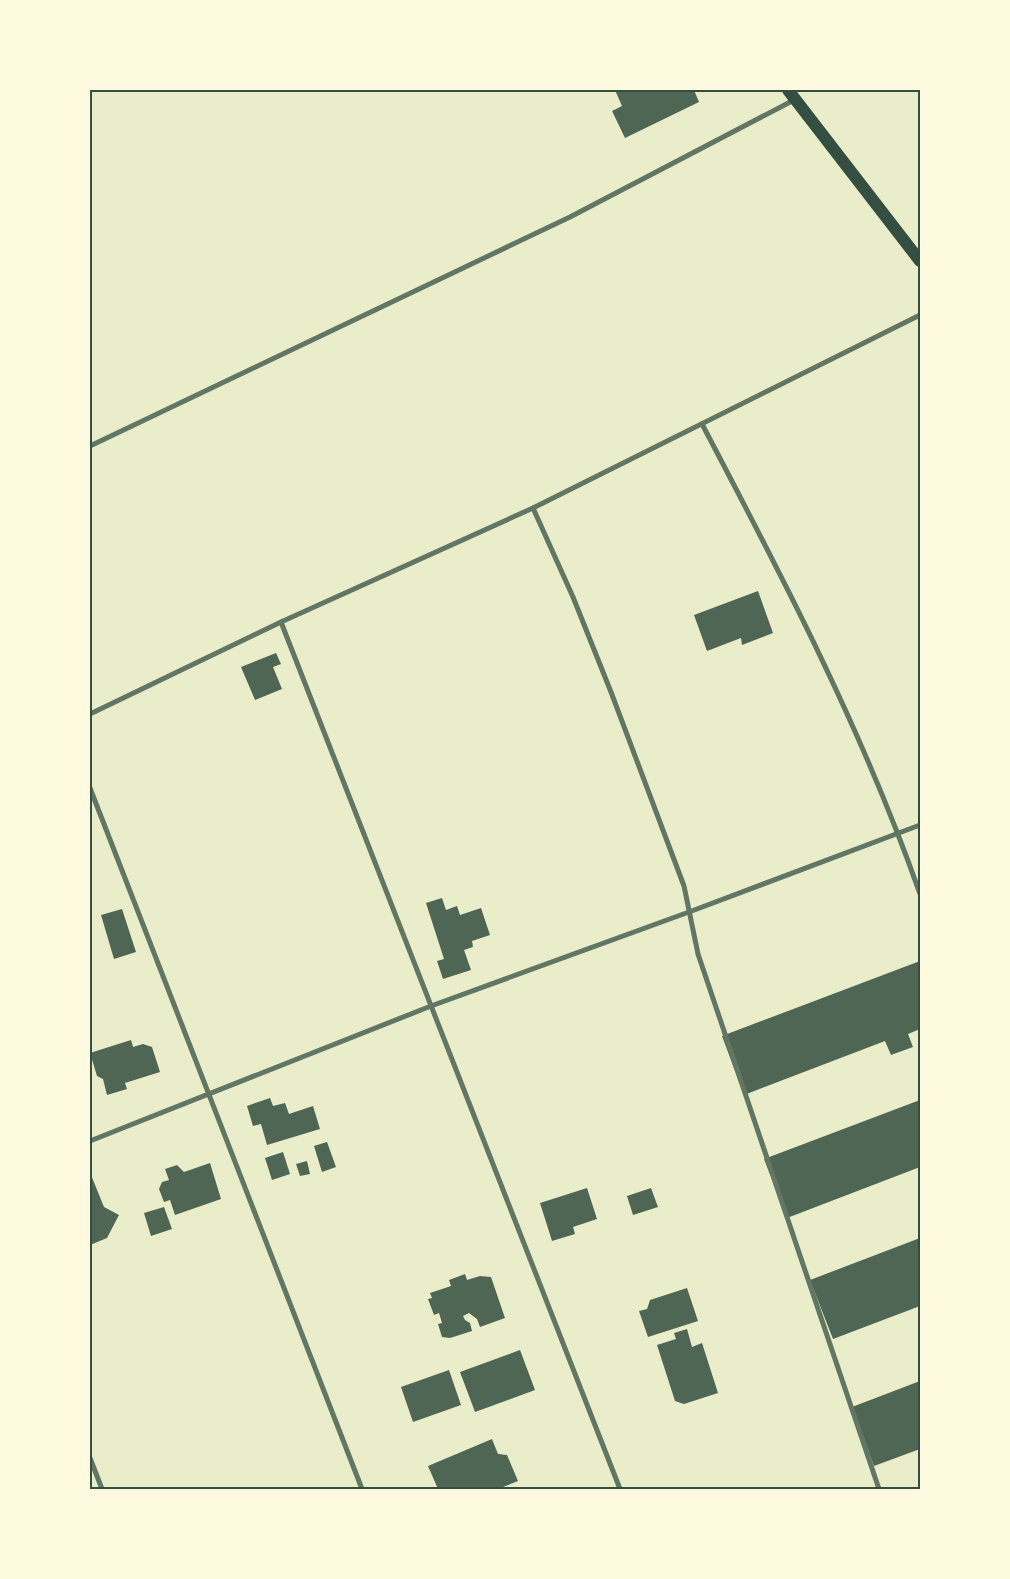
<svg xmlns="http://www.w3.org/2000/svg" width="1010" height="1579" font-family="Rubik,sans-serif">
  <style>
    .building { fill: #4f6655 }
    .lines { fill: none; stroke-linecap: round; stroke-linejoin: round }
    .minor { stroke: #617663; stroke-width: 5 }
    .primary { stroke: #344e41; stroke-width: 12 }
    .neatline { fill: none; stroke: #344e41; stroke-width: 2 }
  </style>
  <rect width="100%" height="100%" fill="#e9edc9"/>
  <!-- building -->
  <g class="building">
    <polygon points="615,90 694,90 699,102 625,138 612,111 622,106"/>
    <polygon points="758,591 773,633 742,645 741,638 707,651 694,615"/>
    <polygon points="276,653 281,664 273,667 282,689 255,700 241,667"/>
    <polygon points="442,898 446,910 457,906 460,915 481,908 490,935 472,941 473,947 464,950 471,970 443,979 437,961 444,959 426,903"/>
    <polygon points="122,909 136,952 114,959 101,915"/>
    <polygon points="920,961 920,1029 908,1034 913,1047 891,1055 885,1041 744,1095 722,1036"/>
    <polygon points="131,1040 133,1047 143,1044 152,1047 160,1072 125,1083 127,1089 107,1095 103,1079 97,1076 90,1053"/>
    <polygon points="270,1098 273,1106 285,1103 289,1114 313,1106 320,1129 267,1145 261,1124 253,1126 247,1106"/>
    <polygon points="920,1100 920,1167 787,1218 764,1159"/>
    <polygon points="327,1142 336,1167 322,1172 314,1146"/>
    <polygon points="283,1152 290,1174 272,1180 265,1158"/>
    <polygon points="307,1161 310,1174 300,1176 296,1164"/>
    <polygon points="210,1163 221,1199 175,1215 170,1200 164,1202 159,1189 162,1182 169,1180 165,1169 177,1165 184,1172"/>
    <polygon points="91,1175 104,1207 119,1215 107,1238 90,1245 90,1176"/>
    <polygon points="587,1188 597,1219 573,1227 575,1234 552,1241 540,1203"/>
    <polygon points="651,1188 658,1207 633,1215 627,1196"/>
    <polygon points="164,1207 172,1229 151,1236 144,1213"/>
    <polygon points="920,1238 920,1306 833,1339 810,1280"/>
    <polygon points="465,1274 467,1280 480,1276 491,1277 505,1318 480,1327 477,1319 469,1313 463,1316 465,1320 470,1323 472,1331 450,1338 442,1337 438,1324 442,1323 439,1313 434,1315 428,1299 432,1298 430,1293 451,1286 449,1280"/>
    <polygon points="687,1288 698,1321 648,1337 639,1311 647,1309 650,1300"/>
    <polygon points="687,1329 692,1347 702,1343 718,1393 684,1404 675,1401 657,1345 676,1339 674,1333"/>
    <polygon points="520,1350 535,1390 475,1412 460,1372"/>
    <polygon points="449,1370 461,1405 413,1422 401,1387"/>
    <polygon points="920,1381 920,1449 874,1466 852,1407"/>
    <polygon points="492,1439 498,1454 507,1455 518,1481 498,1489 438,1489 428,1466"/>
  </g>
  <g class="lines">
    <!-- minor -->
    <g class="minor">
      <path d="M702 424C782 576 863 731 920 894"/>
      <polyline points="90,446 570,217 794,100"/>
      <polyline points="533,508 573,597 611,692 684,886 698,954 879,1489"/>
      <polyline points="281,622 620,1489"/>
      <polyline points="90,714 281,622 533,508 920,315"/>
      <polyline points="90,788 362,1489"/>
      <polyline points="90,1141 431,1006 689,912 920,825"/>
      <polyline points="90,1458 102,1489"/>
    </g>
    <!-- primary -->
    <polyline class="primary" points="788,90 920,261"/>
  </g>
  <!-- border -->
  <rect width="1010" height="1579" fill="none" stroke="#fefae0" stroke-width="182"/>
  <rect x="91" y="91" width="828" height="1397" class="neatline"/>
</svg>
